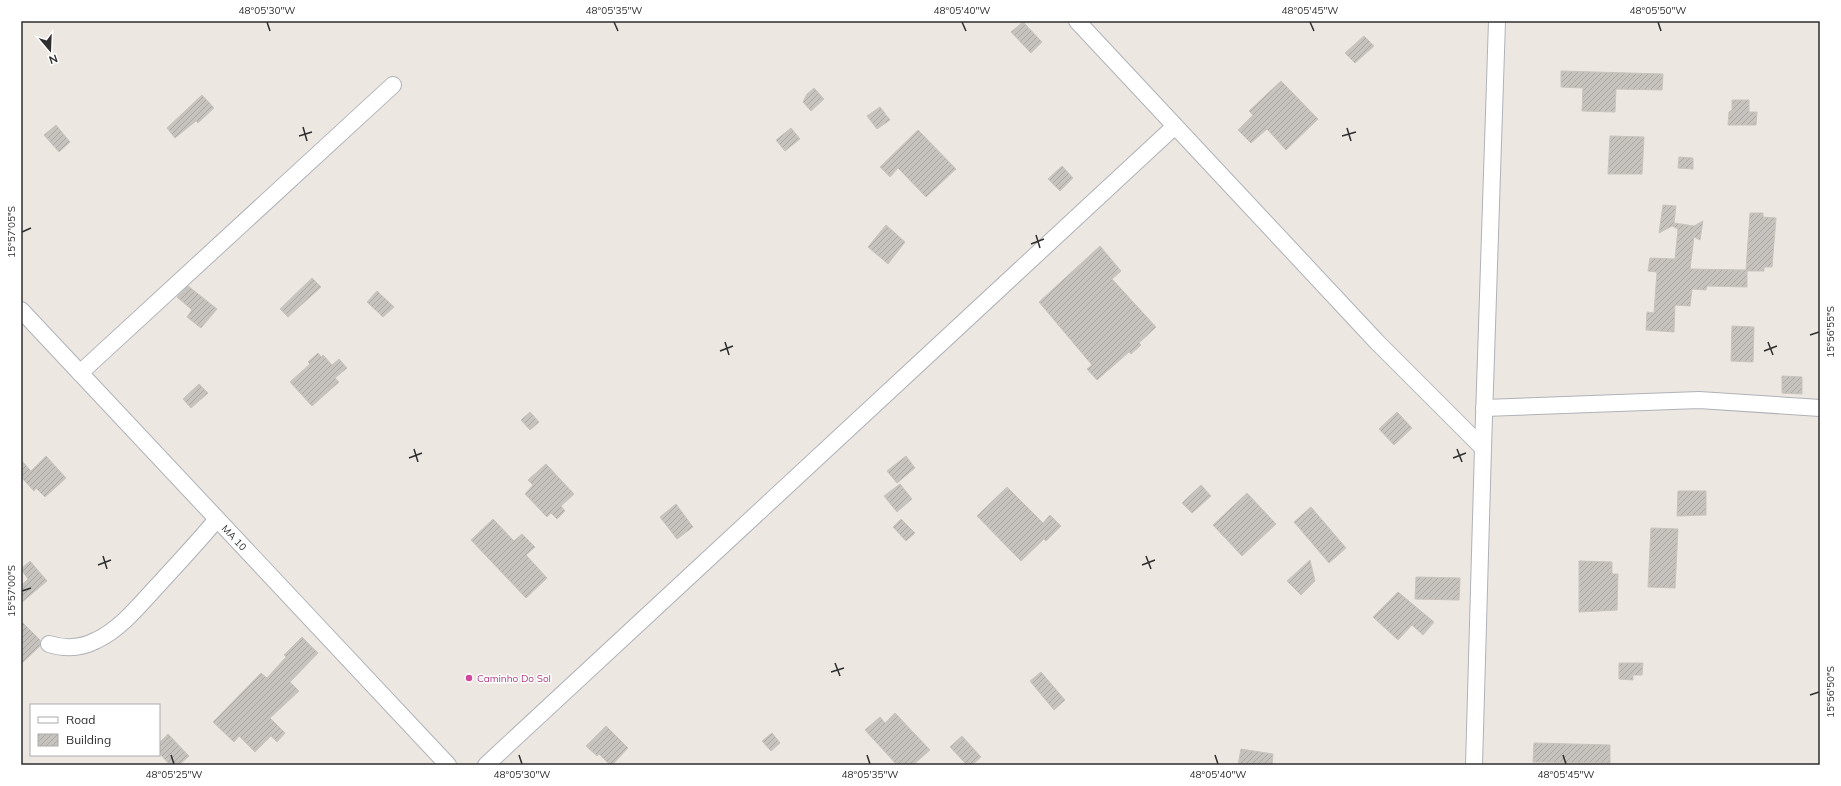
<svg xmlns="http://www.w3.org/2000/svg" width="1841" height="786" font-family="Mulish,sans-serif">
  <style>
    .building { fill: url(#building-hatch); stroke: #c9c3bc }
    .lines { fill: none; stroke-linecap: round; stroke-linejoin: round }
    .minor-casing { stroke: #afb2b8; stroke-width: 18 }
    .minor { stroke: #fff; stroke-width: 16 }
    .ticks { fill: none; stroke: #2e2e2e; stroke-width: 1.5 }
    .hotel-dot { fill: #d1479c; stroke: #fff; stroke-width: 1.5 }
    .labels { text-anchor: middle; stroke-width: 3; stroke-linejoin: round; paint-order: stroke }
    .street-label { font-size: 10px; fill: #2e2e2e; stroke: #fff }
    .hotel-label { font-size: 10px; fill: #b23c85; stroke: #fff; text-anchor: start }
    .neatline { fill: none; stroke: #2e2e2e; stroke-width: 1.5 }
    .ticks-label { font-size: 10px; text-anchor: middle; fill: #2e2e2e }
  </style>
  <defs>
    <pattern id="building-hatch" width="6" height="6" patternUnits="userSpaceOnUse"><rect width="6" height="6" fill="#c6c2bd"/><path d="M-1 1l2-2M0 6l6-6M5 7l2-2" fill="none" stroke="#aaa7a3"/></pattern>
  </defs>
  <rect width="100%" height="100%" fill="#ede7e2"/>
  <!-- building -->
  <g class="building">
    <polygon points="1023,22 1042,42 1031,53 1011,32"/>
    <polygon points="1364,36 1374,46 1355,63 1345,53"/>
    <polygon points="1561,71 1663,74 1662,90 1616,89 1615,112 1582,111 1583,88 1561,87"/>
    <polygon points="1281,81 1318,119 1286,150 1267,129 1251,143 1238,130 1253,115 1249,111"/>
    <polygon points="814,88 824,99 811,111 803,102 807,94"/>
    <polygon points="202,95 214,108 198,123 196,121 175,138 167,128"/>
    <polygon points="1732,100 1749,100 1749,112 1757,112 1756,125 1728,125 1729,112 1732,110"/>
    <polygon points="880,107 890,120 877,129 867,116"/>
    <polygon points="56,125 70,142 59,152 44,135"/>
    <polygon points="791,128 800,139 785,151 776,140"/>
    <polygon points="918,130 956,169 926,197 898,168 890,177 880,167"/>
    <polygon points="1610,136 1644,137 1642,174 1608,174"/>
    <polygon points="1679,157 1693,158 1693,169 1678,168"/>
    <polygon points="1062,166 1073,178 1060,191 1048,179"/>
    <polygon points="1663,205 1676,206 1674,223 1694,226 1703,221 1700,240 1694,237 1690,269 1746,270 1750,213 1763,213 1763,217 1776,218 1772,267 1764,267 1764,271 1747,271 1747,287 1707,286 1706,290 1692,289 1690,306 1675,305 1674,332 1646,330 1647,312 1654,313 1657,272 1648,271 1650,258 1675,259 1678,229 1672,226 1659,233"/>
    <polygon points="886,225 905,242 888,264 868,247"/>
    <polygon points="1100,246 1121,271 1112,279 1156,327 1139,343 1141,345 1131,354 1129,352 1097,380 1087,369 1092,365 1039,302"/>
    <polygon points="312,278 321,287 288,317 280,309"/>
    <polygon points="188,286 217,309 201,328 187,317 192,310 177,297"/>
    <polygon points="377,291 394,307 383,317 367,302"/>
    <polygon points="1732,326 1754,327 1753,362 1731,361"/>
    <polygon points="318,353 321,357 323,355 332,365 339,359 347,368 335,378 339,382 312,406 290,382 310,364 308,362"/>
    <polygon points="1782,376 1802,377 1802,394 1782,393"/>
    <polygon points="199,384 208,393 191,408 183,399"/>
    <polygon points="530,412 539,422 530,430 521,420"/>
    <polygon points="1397,412 1412,428 1394,445 1379,429"/>
    <polygon points="46,456 66,478 45,497 36,488 34,491 21,477 21,460 31,471"/>
    <polygon points="906,456 915,468 897,483 887,471"/>
    <polygon points="546,464 574,494 561,506 565,511 557,519 551,513 547,517 525,494 533,485 528,480"/>
    <polygon points="900,484 912,499 897,512 884,496"/>
    <polygon points="1201,485 1211,496 1192,513 1182,503"/>
    <polygon points="1007,487 1043,523 1050,515 1061,526 1046,541 1044,539 1021,561 977,516"/>
    <polygon points="1678,491 1706,491 1706,515 1677,516"/>
    <polygon points="1247,493 1276,524 1242,556 1213,525"/>
    <polygon points="676,504 693,527 677,539 660,517"/>
    <polygon points="1311,507 1346,548 1329,563 1294,522"/>
    <polygon points="493,519 514,541 522,534 535,547 526,555 547,578 526,598 471,540"/>
    <polygon points="901,519 915,533 906,541 893,527"/>
    <polygon points="1651,528 1678,529 1675,588 1648,587"/>
    <polygon points="1310,560 1315,581 1301,595 1287,581"/>
    <polygon points="30,561 47,581 21,603 21,586 28,579 21,569"/>
    <polygon points="1579,561 1612,562 1612,574 1618,574 1617,610 1579,612"/>
    <polygon points="1416,577 1460,578 1459,600 1415,599"/>
    <polygon points="1398,592 1434,622 1423,635 1412,625 1398,640 1373,617"/>
    <polygon points="21,621 40,640 40,646 21,664"/>
    <polygon points="302,637 318,653 290,682 299,691 270,718 285,733 277,742 271,736 255,752 239,736 234,742 213,722 261,673 267,678 286,657 284,655"/>
    <polygon points="1619,663 1643,663 1642,675 1633,675 1633,680 1619,679"/>
    <polygon points="1041,672 1065,700 1054,710 1030,681"/>
    <polygon points="895,713 930,750 913,765 897,765 865,730 880,717 885,723"/>
    <polygon points="606,726 628,748 612,765 610,765 599,754 597,756 586,746"/>
    <polygon points="772,733 780,743 771,751 762,741"/>
    <polygon points="168,734 189,756 179,765 170,765 159,753 159,743"/>
    <polygon points="962,736 981,757 972,765 967,765 950,747"/>
    <polygon points="1534,743 1610,745 1610,763 1533,762"/>
    <polygon points="1241,749 1273,754 1272,765 1238,765"/>
  </g>
  <g class="lines">
    <defs>
      <g id="minor">
        <polyline points="1077,21 1377,342 1483,448"/>
        <path id="s1" d="M21 310 448 765"/>
        <polyline points="80,373 393,85"/>
        <polyline points="1484,408 1699,400 1820,408"/>
        <path d="M49 644C65 649 82 648 97 640 122 628 141 603 160 583 179 562 199 541 217 519"/>
        <polyline points="486,765 1175,126"/>
        <polyline points="1474,765 1483,448 1497,21"/>
      </g>
    </defs>
    <!-- minor casing -->
    <use href="#minor" class="minor-casing"/>
    <!-- minor -->
    <use href="#minor" class="minor"/>
  </g>
  <!-- ticks -->
  <path class="ticks" d="M267 22 270 31M614 22 618 31M962 22 966 31M1310 22 1314 31M1658 22 1661 31M303 127 307 141M1347 128 1351 141M299 136 312 132M1342 136 1356 132M22 232 31 228M1036 235 1040 248M1031 244 1044 239M1810 335 1819 332M725 342 729 355M1768 342 1773 355M720 351 733 346M1764 351 1777 346M414 449 418 462M1457 449 1462 462M409 458 422 453M1453 458 1466 453M103 556 107 569M1146 556 1151 569M98 565 111 560M1142 565 1155 560M22 591 31 588M835 663 840 676M831 672 844 668M1810 695 1819 692M171 755 174 764M519 755 522 764M867 755 870 764M1215 755 1218 764M1563 755 1566 764"/>
  <!-- markers -->
  <circle class="hotel-dot" cx="469" cy="678" r="4"/>
  <g class="labels">
    <!-- street labels -->
    <g class="street-label">
      <text dy="4" stroke="none"><textPath href="#s1" startOffset="312">MA 10</textPath></text>
    </g>
    <!-- hotel labels -->
    <g class="hotel-label">
      <text x="477" y="682">Caminho Do Sol</text>
    </g>
  </g>
  <!-- border -->
  <rect width="1841" height="786" fill="none" stroke="#ffffff" stroke-width="44"/>
  <!-- legend -->
  <rect x="30" y="704" width="130" height="52" fill="#ffffff" stroke="#ababab"/>
  <rect x="38" y="717" width="20" height="6" fill="#ffffff" stroke="#ababab"/>
  <text x="66" y="724" font-size="12" fill="#2e2e2e">Road</text>
  <rect x="38" y="734" width="20" height="12" fill="url(#building-hatch)" stroke="#ababab"/>
  <text x="66" y="744" font-size="12" fill="#2e2e2e">Building</text>
  <!-- north arrow -->
  <g transform="translate(50 50) rotate(161)" stroke="#ffffff" stroke-width="3" paint-order="stroke">
  <path d="M0-3L7 15L0 10L-7 15Z" fill="#2e2e2e"/>
  <text y="-6" font-size="11" font-weight="bold" text-anchor="middle" fill="#2e2e2e">N</text>
  </g>
  <rect x="22" y="22" width="1797" height="742" class="neatline"/>
  <g class="ticks-label">
    <text x="267" y="14">48°05'30"W</text>
    <text x="614" y="14">48°05'35"W</text>
    <text x="962" y="14">48°05'40"W</text>
    <text x="1310" y="14">48°05'45"W</text>
    <text x="1658" y="14">48°05'50"W</text>
    <text transform="translate(11 232) rotate(-90)" y="4">15°57'05"S</text>
    <text transform="translate(1830 332) rotate(-90)" y="4">15°56'55"S</text>
    <text transform="translate(11 591) rotate(-90)" y="4">15°57'00"S</text>
    <text transform="translate(1830 692) rotate(-90)" y="4">15°56'50"S</text>
    <text x="174" y="778">48°05'25"W</text>
    <text x="522" y="778">48°05'30"W</text>
    <text x="870" y="778">48°05'35"W</text>
    <text x="1218" y="778">48°05'40"W</text>
    <text x="1566" y="778">48°05'45"W</text>
  </g>
</svg>
